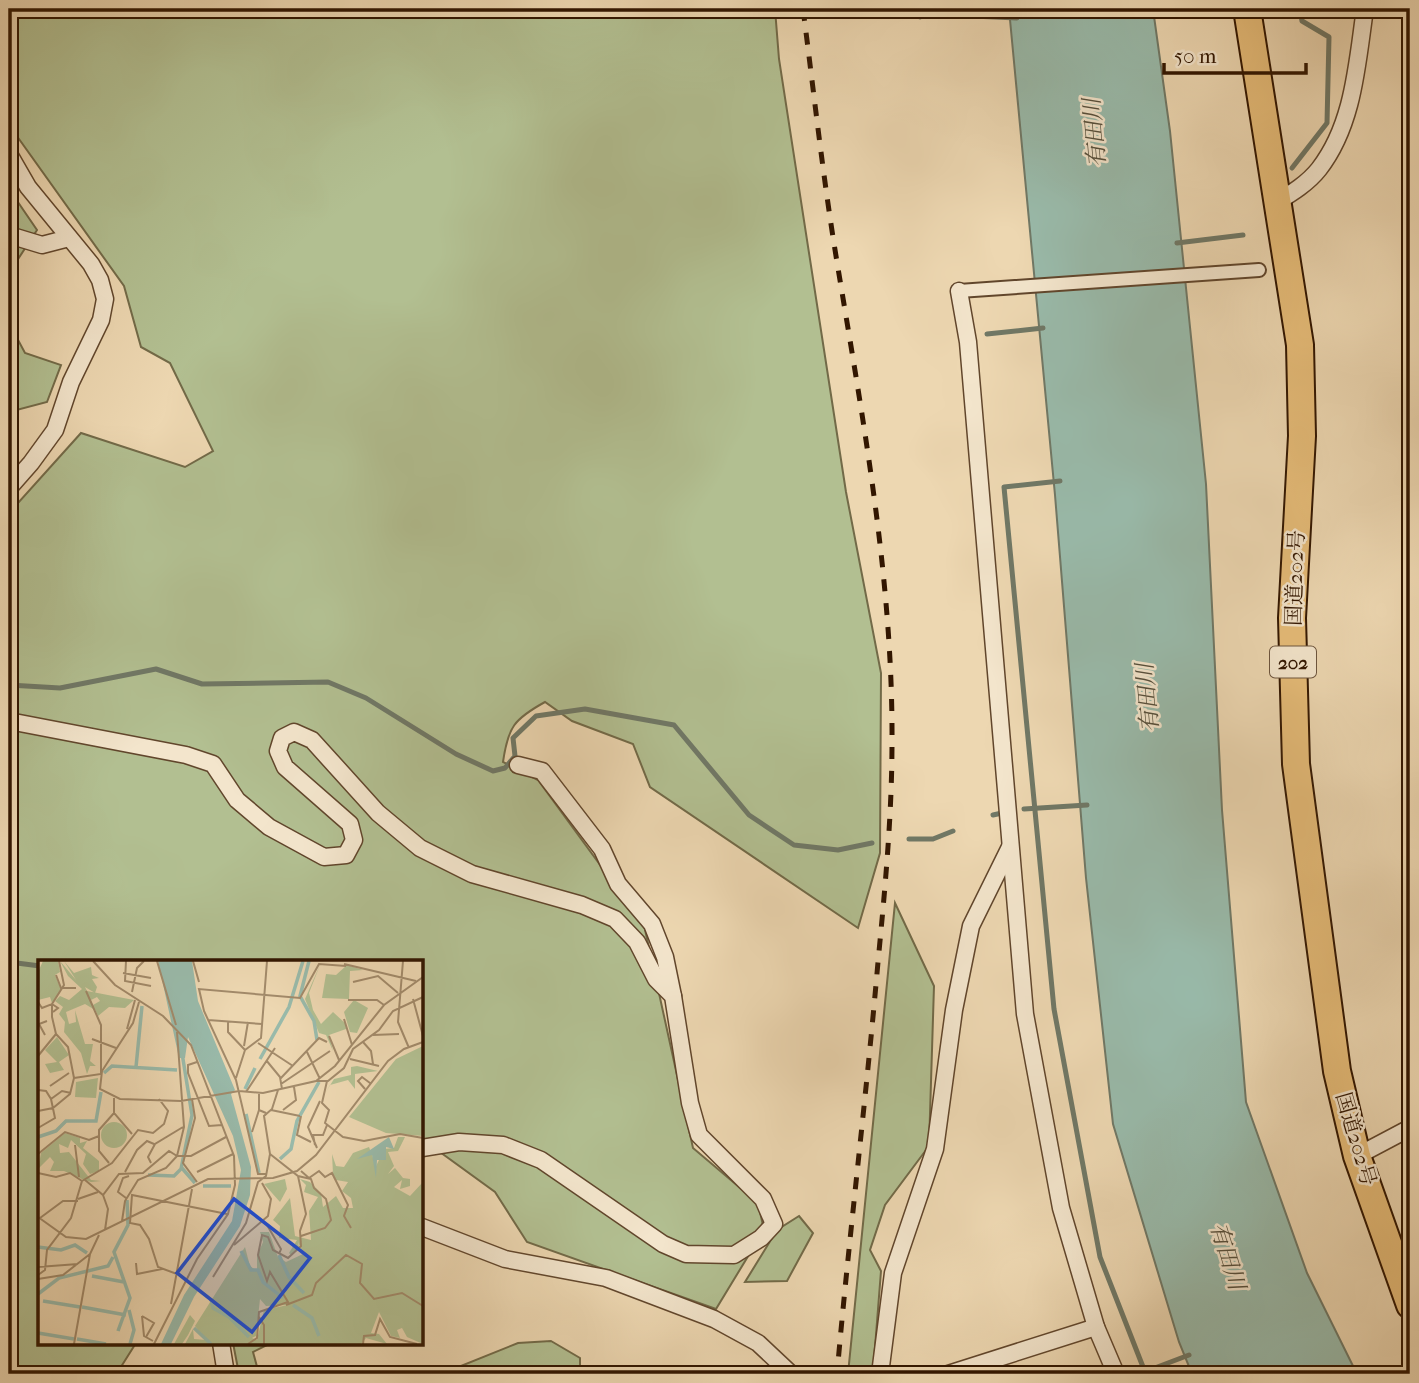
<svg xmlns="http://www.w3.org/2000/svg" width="1419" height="1383" font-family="'IM FELL French Canon','Noto Serif JP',serif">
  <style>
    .green { fill: #b2bf91; stroke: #726a48; stroke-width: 2 }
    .water { fill: #99baaa; stroke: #707866; stroke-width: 2 }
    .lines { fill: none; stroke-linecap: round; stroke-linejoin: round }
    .stream { stroke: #707866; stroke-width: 5 }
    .pedestrian-casing { stroke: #61462c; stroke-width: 16 }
    .minor-casing { stroke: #61462c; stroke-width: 19 }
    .trunk-casing { stroke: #321600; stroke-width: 30 }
    .pedestrian { stroke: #f3e5cc; stroke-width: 12 }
    .minor { stroke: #f3e5cc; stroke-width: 16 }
    .trunk { stroke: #e6bc78; stroke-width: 26 }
    .rail { stroke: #321600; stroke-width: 5; stroke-dasharray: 12 12; stroke-linecap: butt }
    .labels { text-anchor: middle; stroke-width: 5; stroke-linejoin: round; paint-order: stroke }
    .shield { fill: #f3e5cc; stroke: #6c543d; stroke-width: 2 }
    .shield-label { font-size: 19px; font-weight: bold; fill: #321600 }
    .street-label { font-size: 21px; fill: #321600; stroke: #f3e5cc }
    .water-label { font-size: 23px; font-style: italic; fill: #564f3c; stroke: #f3e5cc }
    .inset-river { fill: none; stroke: #99baaa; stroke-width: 3.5 }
    .inset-road { fill: none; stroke: #a28a6a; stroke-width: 2 }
    .view { fill: #1d4ed8; fill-opacity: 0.15; stroke: #1d4ed8; stroke-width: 3.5 }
    .inset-edge { fill: none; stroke: #321600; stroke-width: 3.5 }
  </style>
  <rect width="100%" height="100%" fill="#edd7b1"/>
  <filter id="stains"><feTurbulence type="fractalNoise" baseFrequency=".00286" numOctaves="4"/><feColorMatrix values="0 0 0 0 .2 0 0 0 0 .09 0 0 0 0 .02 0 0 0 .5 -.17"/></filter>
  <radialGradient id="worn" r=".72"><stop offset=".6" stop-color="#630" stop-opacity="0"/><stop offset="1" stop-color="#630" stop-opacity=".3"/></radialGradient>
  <!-- green -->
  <g class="green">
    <path d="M9 9H775L779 59 846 492 881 673 880 853 858 928 650 787 633 744 572 721 545 702C514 719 508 727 503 762L538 780 644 925 693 1148 758 1203 764 1230 716 1309 527 1242 495 1192 422 1139V961H40V1343H136L119 1370 121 1374H9V513L81 433 185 467 213 451 170 363 141 347 124 286 9 125Z"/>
    <polygon points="9,189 37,230 9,273"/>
    <polygon points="9,323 25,353 61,365 47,402 9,412"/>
    <polygon points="895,903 934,986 929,1146 885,1205 870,1250 881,1271 873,1373 848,1374"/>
    <polygon points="799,1216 813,1233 787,1281 745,1282 777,1230"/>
    <polygon points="551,1341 580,1358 580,1374 441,1374 518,1343"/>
    <polygon points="233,1343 271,1343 253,1352 259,1374 239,1374"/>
  </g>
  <!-- water -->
  <polygon class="water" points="1009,9 1153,9 1170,131 1206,484 1222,810 1246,1102 1307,1273 1357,1374 1192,1374 1179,1342 1113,1124 1086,878 1055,495"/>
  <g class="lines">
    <!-- stream -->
    <g class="stream">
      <polyline points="896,9 920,17"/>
      <polyline points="950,15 1017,18"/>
      <polyline points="1292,168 1327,123 1329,37 1302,21 1300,9"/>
      <polyline points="1177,243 1243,235"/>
      <polyline points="987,334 1043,328"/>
      <polyline points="1060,481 1004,487 1054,1009 1100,1257 1145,1372"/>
      <polyline points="9,685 60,688 156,669 202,684 328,682 366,698 456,754 493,771 505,768 515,756 513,738 536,716 585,709 674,725 749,815 794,845 838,850 872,843"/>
      <polyline points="1024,809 1087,805"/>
      <polyline points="993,815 1002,813"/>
      <polyline points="909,839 933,839 953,831"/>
      <polyline points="9,962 40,966"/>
      <polyline points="1139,1374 1189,1355"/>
    </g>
    <defs>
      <polyline id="pedestrian" points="959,291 1259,270"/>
      <g id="minor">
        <polyline points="9,154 28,187 91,264 100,280 105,299 101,320 71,382 55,430 31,463 9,488"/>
        <path d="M1277 202C1292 193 1308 183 1319 169 1354 124 1357 63 1365 9"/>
        <polyline points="9,235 42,245 69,238"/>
        <polyline points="959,291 968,342 1025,1014 1061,1208 1096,1327 1116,1374"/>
        <polyline points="9,721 186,755 213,764 237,800 269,827 324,857 346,855 354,840 350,824 285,767 278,751 282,738 294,732 312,740 378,813 420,848 472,874 582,905 615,919 637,942 656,979 673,996 690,1103 699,1135 763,1199 774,1224 761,1238 734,1255 686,1254 663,1244 541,1160 503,1145 459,1142 422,1148"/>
        <polyline points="518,765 542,771 602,849 618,884 652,924 665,957 673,996"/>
        <polyline points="1357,1156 1410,1128"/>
        <polyline points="422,1227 505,1259 606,1278 714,1319 758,1343 791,1374"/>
        <polyline points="221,1343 226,1374"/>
        <polyline points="880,1374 893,1273 935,1149 954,1010 971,926 1010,847"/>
        <polyline points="948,1374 1096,1327"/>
      </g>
      <polyline id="trunk" points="1247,9 1300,345 1302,436 1292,618 1296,764 1337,1071 1357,1156 1410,1305"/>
    </defs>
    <!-- pedestrian casing -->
    <use href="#pedestrian" class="pedestrian-casing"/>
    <!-- minor casing -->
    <use href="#minor" class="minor-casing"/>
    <!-- trunk casing -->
    <use href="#trunk" class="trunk-casing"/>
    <!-- pedestrian -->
    <use href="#pedestrian" class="pedestrian"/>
    <!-- minor -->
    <use href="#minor" class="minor"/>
    <!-- trunk -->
    <use href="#trunk" class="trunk"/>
    <!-- rail -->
    <path class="rail" d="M803 9C814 93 823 178 837 262 863 420 893 581 892 742 892 815 885 889 878 962 866 1100 849 1237 837 1374"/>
  </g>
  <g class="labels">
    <!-- shield labels -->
    <rect class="shield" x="1270" y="646.5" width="46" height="31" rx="5"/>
    <g class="shield-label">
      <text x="1293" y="669">202</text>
    </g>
    <!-- street labels -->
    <g class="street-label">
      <text transform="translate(1295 578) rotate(-88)" y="7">国道202号</text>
      <text transform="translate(1356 1139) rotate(74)" y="7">国道202号</text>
    </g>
    <!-- water labels -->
    <g class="water-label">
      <text transform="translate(1094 133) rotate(-95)" y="8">有田川</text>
      <text transform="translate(1147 698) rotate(-95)" y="8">有田川</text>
      <text transform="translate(1228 1256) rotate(73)" y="8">有田川</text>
    </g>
  </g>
  <!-- overview -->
  <g transform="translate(38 960)">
    <rect width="385" height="385" fill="#edd7b1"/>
    <path d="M5 1H20L22 12 17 15 23 29 14 43 12 37 0 40V12ZM22 1 38 20 26 1 36 13 53 7 54 15 61 18 54 19 59 27 57 33 47 27 49 31 96 40 87 48 71 47 60 56 55 45 62 41 59 37 53 40 57 50 47 44 28 52 31 64 38 62 37 50 47 84H55L52 101 58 106H52L49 114 43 93 26 72 27 62 21 54 25 47 17 41 22 36 31 40 44 29 30 16ZM282 5 271 33 275 50 283 64 295 52 308 64V69L291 75 295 91 288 75 281 73 267 39ZM309 5 325 10 312 11 311 39 284 38 288 14 298 15ZM316 40 330 48 319 73 312 72 306 52ZM19 77 31 95 21 102 26 110 12 113 7 104 19 102 7 90ZM385 86V176L348 173 311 157 358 99ZM319 106 340 111 317 114V129L310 120 292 125 286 135 296 119 313 115V107ZM60 118 58 138 37 137 38 122ZM63 175a13 13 0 1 1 26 0a13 13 0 1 1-26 0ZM27 173 42 178V183L49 181 45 188 61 201V211L52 214 45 204 48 194 33 180 30 188 21 184 22 193 31 192 53 220 63 221 53 222 44 219 26 211H12L16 202 12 197 0 209 3 193ZM360 177H367L360 191 350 192 356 206 350 214 357 208 365 218 372 219V226L362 229 364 220 356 227 372 236 385 222V384L369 377 364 368 359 370 362 378 353 376 341 352 333 373 341 374 349 384 328 378 323 384H147L155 369 156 379 168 380 157 366 207 287 212 306 219 311V296L225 282 222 272H231L240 297 248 302 265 294 260 282 261 287 253 295 251 293 259 280 241 278 242 266 235 260 252 238 257 276 273 280 271 251 280 237 266 232 268 225 262 219 272 222 283 233 285 247 298 236 305 248H315L313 238 304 231 310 222 298 220 295 214 294 194 298 206 306 207 315 193 331 187 338 206 342 198 348 200 346 189 356 188ZM222 339 228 346 250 345 226 350 219 380 214 378 218 376ZM247 219 249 229 242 242 226 224ZM152 355 157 361 150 375 144 384H136Z" fill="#b2bf91" fill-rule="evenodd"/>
    <path d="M120 1H154L160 41 197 130 193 134 213 207 212 235 202 266 156 337 133 384H123L146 335 194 261 203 210 195 176 150 77 147 98H141ZM351 177 356 189 348 187V200H339L338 218 334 195 319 199Z" fill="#99baaa"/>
    <path class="inset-river" d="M271 1 262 36 276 61 279 80M222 99 251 47 265 1M98 107 104 46M66 113 74 106 139 110M207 129 217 108M208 154 221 213M0 177 18 171 28 161H58L63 132M242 199 253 189 259 161 281 122M143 207 157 223M110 215 136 216 143 209 154 155 144 93M165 226H193M0 287 23 290 37 285 49 293M203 291 213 310H220L225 322 245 338M241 295 251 317 266 333M54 316 86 322M0 334 21 318 70 306 75 297M173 339 175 348 191 357 211 377M5 341 42 347M255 345 274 358 281 376M44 347 88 355M91 350 96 370 92 384M156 368 173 384M80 371 92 338 76 292 90 265 89 240M0 373 36 379M39 379 68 384"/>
    <path class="inset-road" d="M55 1 77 25 125 56 153 85 196 196 197 225 190 254 159 299 116 384M88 1 87 21 113 26M119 1 138 65M155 1 161 22M365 1 360 62 371 88M306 4 378 21M85 13 113 18M18 15 23 28H38M315 22 340 16 360 33M94 32 99 8 106 1M375 39 385 76M310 40H339L346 45M0 42 4 48 14 44 20 48 15 52M101 42 95 63 64 111 62 129 82 139 143 141 201 131 225 133 278 121 297 106 346 45 385 17M306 59 314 85M170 60 224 64M190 61V72L207 90M89 69 97 40M139 72 146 167 139 196M7 75 1 64 9 61M335 75 361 74M291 76 301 100M54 79 78 88M325 82 333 91 335 104M220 83 255 106M206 86 210 62M269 92 282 119M0 96 18 74M312 99 341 106M228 100 242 117 244 129M159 102 150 105V113L171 166 184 165M36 118 63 114V65L48 31M198 118 207 90 223 78 229 1M242 119 281 78 289 82M278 121H290L306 108 315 89 341 70 355 51 385 37M289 121 284 143 291 150 287 163 305 177 326 181 362 174 385 178M243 124 292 91M12 126 31 113M327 129 320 121 324 117 332 123M0 130 8 131 13 139 17 158 0 168M208 132 237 88M221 133V150L228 153M76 138V153L94 174M13 139 24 131 33 133M154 139 157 158 145 203 159 222M233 150 262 156M245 150 258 140 256 127M0 151 15 148 32 134 36 118 30 87 18 74 14 57V44L26 25 21 1M263 156 259 175 273 182M214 172 221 150M37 185 41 217M277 185 275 175H285L289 165M279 188 270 167 282 141M0 194 27 172 51 180 61 176M232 194 260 216 273 219 276 228 288 239 293 260 287 268 263 276M71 203 61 191V170L76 153M113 203 110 197 117 184 145 167M263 211 271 218 281 211 287 217 294 213 310 245 306 256 313 268M87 212 99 190 109 181 116 184M159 212 195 194M0 213 18 217 32 213 44 221M228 214H220L198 120 166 51 161 29 262 38 281 4 308 6M47 220 65 235 81 214 105 213 131 191 139 196M44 221 74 203 100 170 115 173 126 164 130 151 121 139M65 235 70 249 67 270M88 238 80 232 85 218 91 216M40 239 60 232M0 257 28 277 48 279 170 219 235 218 259 211 278 195 350 101 366 89 385 82M2 258 25 241H40M84 261 87 241 100 220 128 208 139 196H153L188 177M229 265 243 289 241 294M196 285 230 256 233 239 224 223M98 303 99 314 124 309M0 307 40 304M139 314 120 307 111 279 102 265 92 263 94 235 189 254M0 315 7 310 9 290 33 258 44 221M175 317 208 263 220 222 228 216 232 194 226 156 234 149 240 130M0 319 25 315 52 294M133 344 154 229M248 345 274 335 278 323 308 295 324 304 322 323 336 339 364 333 385 346M104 356 106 376 115 381M104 356 116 363 108 377M221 357 226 365V384M36 384 52 294 61 275M210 384 219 378 221 352 250 342 232 312 229 321 220 295 224 275 230 277 235 290 250 298 263 286 262 271 268 254 260 216M325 384 326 376 337 375 342 359 352 377 379 384"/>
    <path class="view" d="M196 239 272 298 214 372 139 313Z"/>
    <rect width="385" height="385" class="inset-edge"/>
  </g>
  <!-- margin -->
  <rect width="1419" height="1383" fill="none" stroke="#edd7b1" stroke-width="35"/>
  <rect x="10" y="10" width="1398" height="1362" fill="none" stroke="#321600" stroke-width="3.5"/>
  <rect x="18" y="18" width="1384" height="1348" fill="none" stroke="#321600" stroke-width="2"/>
  <!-- scale -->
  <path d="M1164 63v10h142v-10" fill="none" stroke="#321600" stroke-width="3.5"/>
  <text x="1174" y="63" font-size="21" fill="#321600" stroke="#f3e5cc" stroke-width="5" paint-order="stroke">50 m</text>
  <rect width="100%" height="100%" filter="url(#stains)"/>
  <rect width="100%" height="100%" fill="url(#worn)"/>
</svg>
